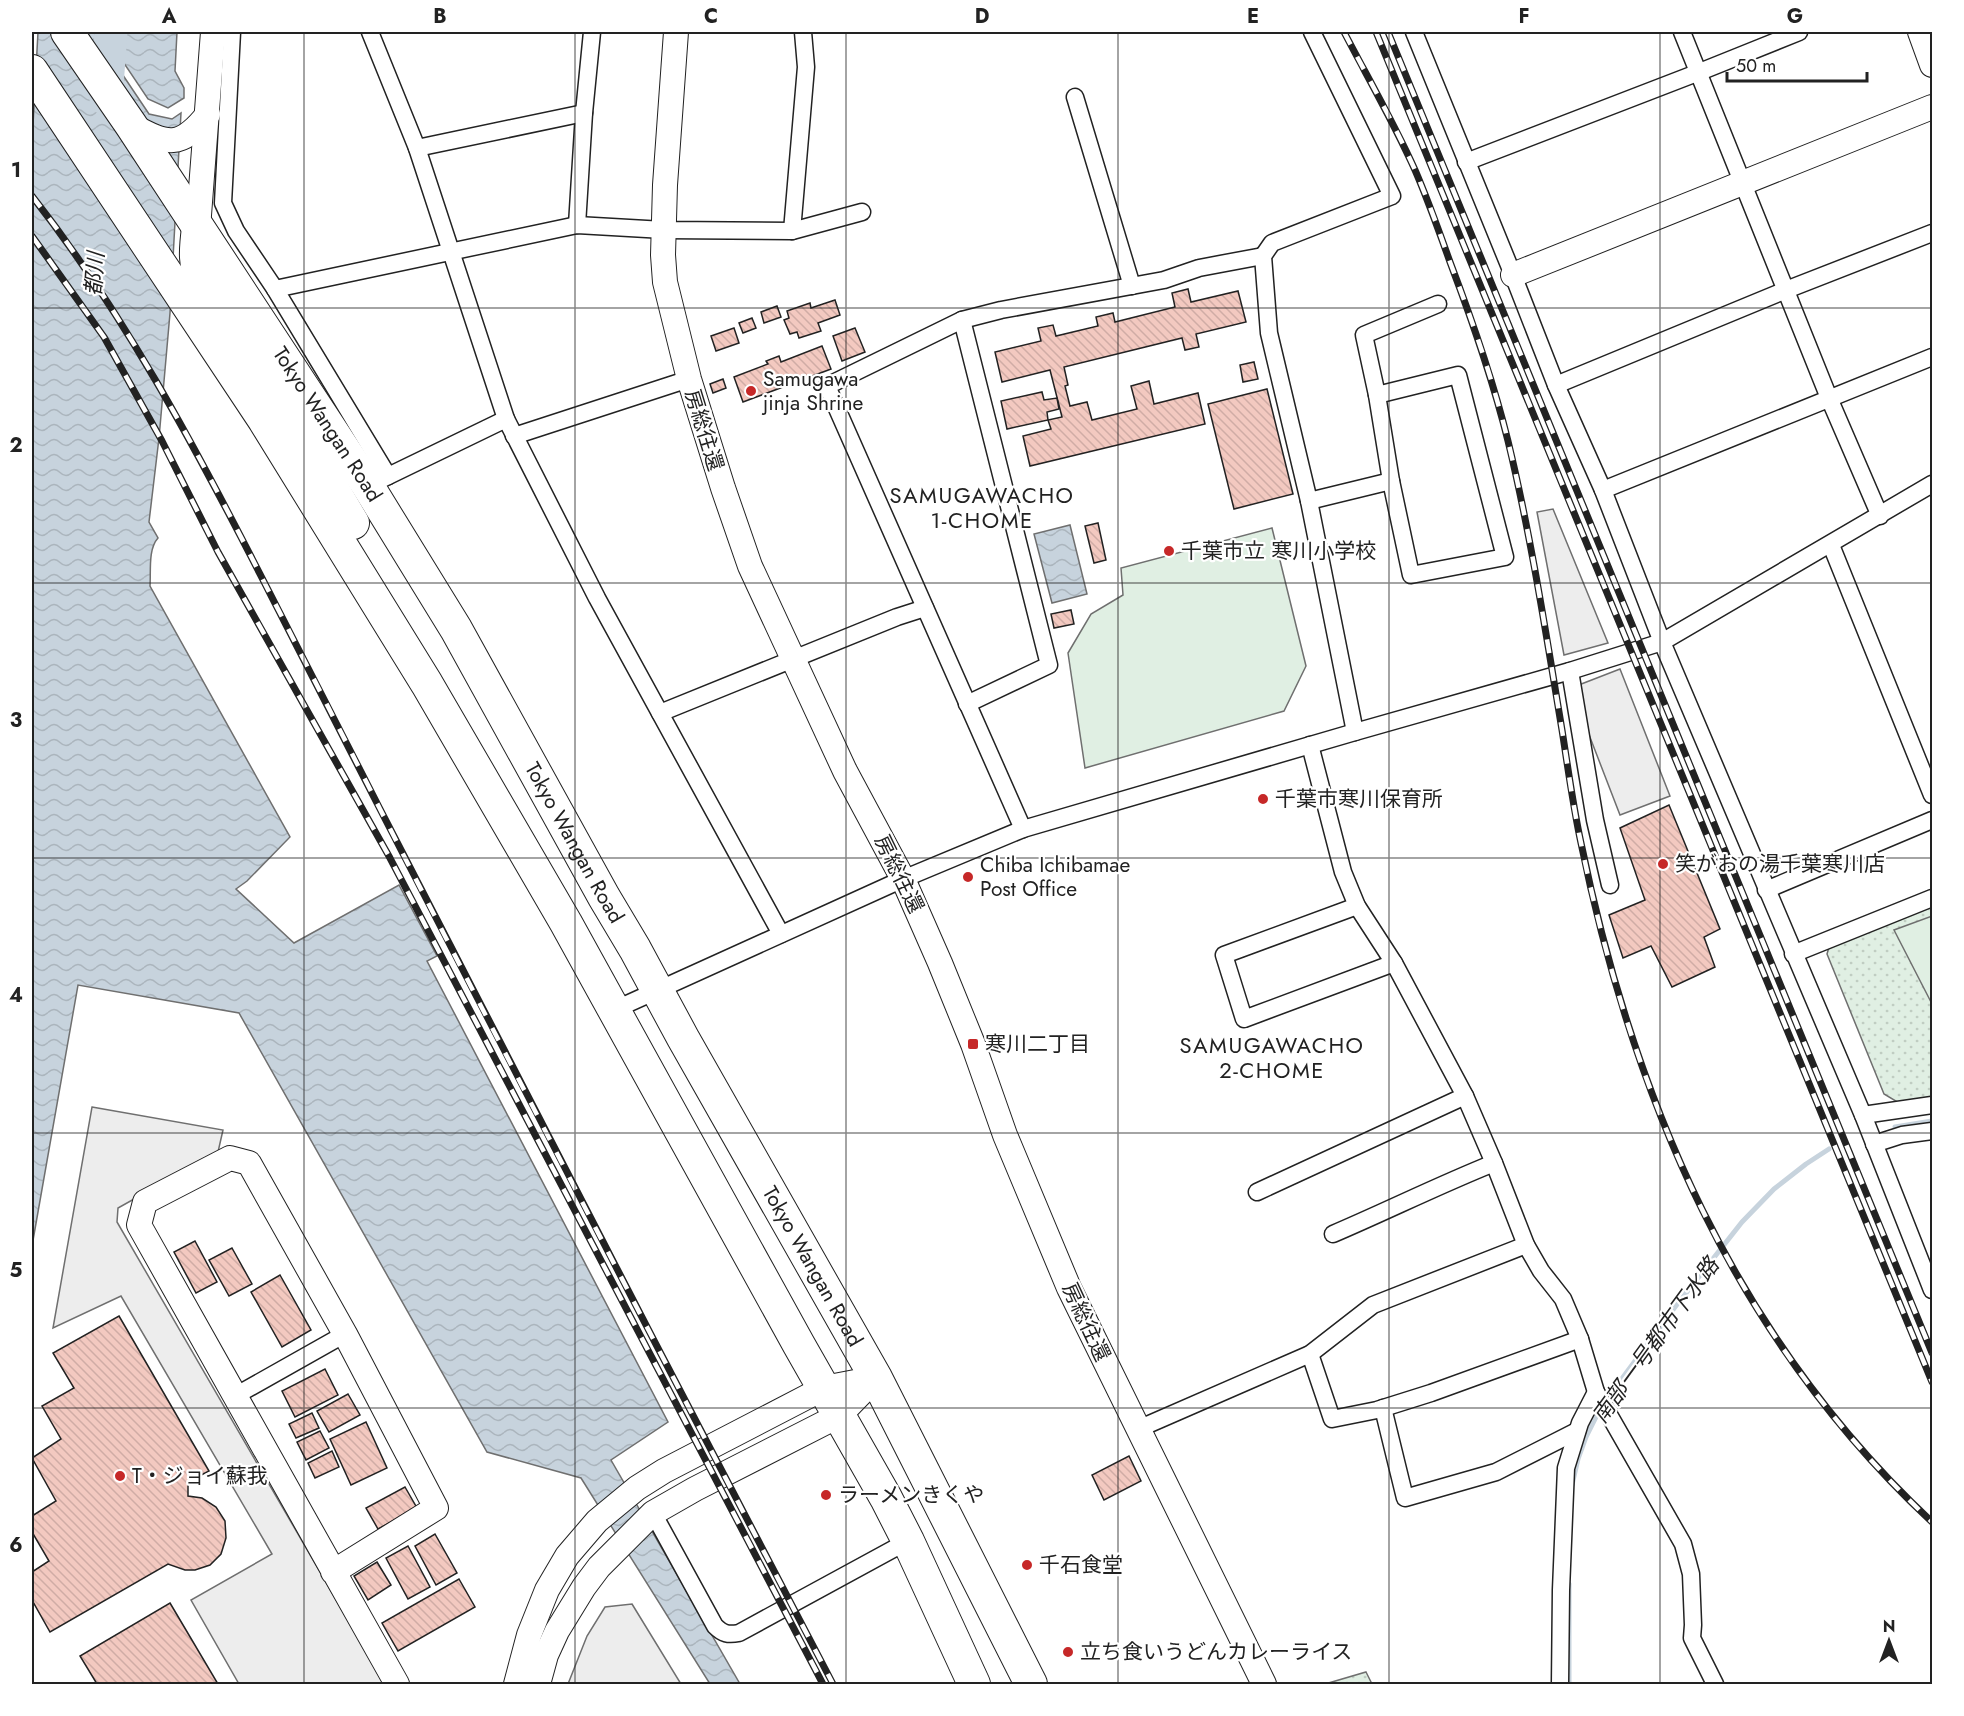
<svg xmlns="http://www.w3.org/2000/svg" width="1964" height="1716" font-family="Jost,'Noto Sans JP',sans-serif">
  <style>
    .grass { fill: url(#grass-dots); stroke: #6f6f6f; stroke-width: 1.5 }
    .pitch { fill: #e0efe3; stroke: #6f6f6f; stroke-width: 1.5 }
    .parking { fill: #ededed; stroke: #6f6f6f; stroke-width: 1.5 }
    .water { fill: url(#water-waves); stroke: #6f6f6f; stroke-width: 1.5 }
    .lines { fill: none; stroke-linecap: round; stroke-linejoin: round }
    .stream { stroke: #c7d3dd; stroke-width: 5 }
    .river { stroke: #c7d3dd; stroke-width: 33 }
    .building { fill: url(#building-back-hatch); stroke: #222; stroke-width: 1.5 }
    .street-casing { stroke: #222; stroke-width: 19 }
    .secondary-casing { stroke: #222; stroke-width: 26 }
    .highway-casing { stroke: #222; stroke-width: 34 }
    .street { stroke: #fff; stroke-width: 16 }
    .secondary { stroke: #fff; stroke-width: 24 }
    .highway { stroke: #fff; stroke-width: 32 }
    .rail-casing { stroke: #222; stroke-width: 7 }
    .rail { stroke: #fff; stroke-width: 4.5; stroke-dasharray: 14; stroke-linecap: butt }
    .grid { fill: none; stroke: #222; stroke-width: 1.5; stroke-opacity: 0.55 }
    .poi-dot { fill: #c62828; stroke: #fff; stroke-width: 2 }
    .labels { text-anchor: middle; stroke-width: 4.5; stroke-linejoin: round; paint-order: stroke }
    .poi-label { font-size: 21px; fill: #222; stroke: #fff; text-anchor: start }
    .street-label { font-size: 21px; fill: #222; stroke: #fff }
    .water-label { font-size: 22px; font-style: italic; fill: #222; stroke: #fff }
    .neighbourhood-label { font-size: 22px; letter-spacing: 1.5px; fill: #222; stroke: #fff }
    .neatline { fill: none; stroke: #222; stroke-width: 2 }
    .grid-label { font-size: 20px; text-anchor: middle; font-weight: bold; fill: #222 }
  </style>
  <defs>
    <pattern id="grass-dots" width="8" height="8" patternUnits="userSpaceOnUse" patternTransform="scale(1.5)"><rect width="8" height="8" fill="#e0efe3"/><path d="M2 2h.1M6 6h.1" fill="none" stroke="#c0cdc2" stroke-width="1.8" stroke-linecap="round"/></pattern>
    <pattern id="water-waves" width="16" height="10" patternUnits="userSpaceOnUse" patternTransform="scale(1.5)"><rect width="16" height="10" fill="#c7d3dd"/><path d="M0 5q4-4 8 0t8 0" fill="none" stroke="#abb5bd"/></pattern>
    <pattern id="building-back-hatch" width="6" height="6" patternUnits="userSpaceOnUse" patternTransform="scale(1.5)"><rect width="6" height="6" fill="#f3c9c0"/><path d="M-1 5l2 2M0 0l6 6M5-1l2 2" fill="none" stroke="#d0aca5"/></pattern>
  </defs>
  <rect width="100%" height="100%" fill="#fff"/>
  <!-- grass -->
  <g class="grass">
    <polygon points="1932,904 1932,1098 1899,1103 1884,1094 1827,954 1829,947"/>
    <polygon points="1366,1672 1372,1684 1325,1684"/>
  </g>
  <!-- pitch -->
  <g class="pitch">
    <polygon points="1272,528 1306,666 1284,711 1085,768 1068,653 1091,614 1123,595 1121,568"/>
    <polygon points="1932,916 1932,1004 1894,930"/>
  </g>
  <!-- parking -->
  <g class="parking">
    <polygon points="1553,509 1608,643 1564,655 1537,512"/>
    <polygon points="1620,669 1670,796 1620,815 1571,688"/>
    <polygon points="92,1107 223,1130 218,1152 118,1208 117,1222 385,1684 239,1684 191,1600 272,1554 121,1296 53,1328"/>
    <polygon points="632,1604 681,1684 568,1684 587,1636 605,1607"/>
  </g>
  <!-- water -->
  <g class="water">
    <path d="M38 32H94L149 114 172 119 181 113 170 313 159 438 149 522 158 538C148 549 151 571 150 586L290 837 247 881 236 889 294 943 399 885 437 956 427 961 668 1422 611 1460 740 1684H710L581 1478 487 1452 239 1013 78 985 32 1246V143Z"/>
    <polygon points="103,32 177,32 175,71 184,88 184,98 168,108 148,99"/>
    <polygon points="1070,525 1087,594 1052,603 1034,534"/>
  </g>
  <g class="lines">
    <!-- stream -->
    <g class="stream">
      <polyline points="1895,1127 1932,1121"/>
      <polyline points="1572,1485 1578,1459 1586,1437 1601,1407 1675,1307 1742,1222 1774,1189 1806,1164 1829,1149"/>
      <polyline points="1569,1584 1569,1684"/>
    </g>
    <!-- river -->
    <polyline class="river" points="106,99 111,32"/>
  </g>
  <!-- building -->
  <g class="building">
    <polygon points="1188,289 1191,302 1238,291 1246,322 1196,334 1199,347 1185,350 1182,338 1064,367 1068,385 1065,386 1070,406 1087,402 1092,420 1137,409 1131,386 1149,381 1154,404 1198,393 1205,424 1030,466 1023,436 1051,429 1048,420 1062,417 1050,370 1002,382 995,352 1041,341 1038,328 1053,325 1056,336 1098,326 1096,317 1113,313 1115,322 1175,307 1172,293"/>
    <polygon points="835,300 840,315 818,323 821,331 799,338 797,332 790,334 784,320 789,318 787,311 810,303 811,308"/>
    <polygon points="777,306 781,317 764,323 761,312"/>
    <polygon points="752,318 756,328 743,333 739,323"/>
    <polygon points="734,328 739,343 716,351 711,336"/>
    <polygon points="855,328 865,352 842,361 833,336"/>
    <polygon points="822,346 831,369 743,402 734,377 768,364 766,361 779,356 781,362"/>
    <polygon points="1254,362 1258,379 1243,382 1240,365"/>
    <polygon points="723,379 726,388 713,393 710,384"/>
    <polygon points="1267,389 1293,494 1234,509 1208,404"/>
    <polygon points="1042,392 1044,400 1057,398 1059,409 1047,412 1048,420 1007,429 1001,401"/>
    <polygon points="1098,523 1106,560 1094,563 1085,526"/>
    <polygon points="1071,610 1074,624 1054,628 1051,614"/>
    <polygon points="1669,805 1720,929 1704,937 1715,967 1672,987 1651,946 1623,958 1609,915 1645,900 1620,828"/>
    <polygon points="195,1241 217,1282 196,1293 174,1252"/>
    <polygon points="232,1248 252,1284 229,1296 209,1260"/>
    <polygon points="280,1275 311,1330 282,1347 251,1292"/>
    <polygon points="119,1316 209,1471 188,1482 188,1496 202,1498 216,1507 225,1521 226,1538 221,1554 210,1565 195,1570 185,1570 168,1564 50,1632 32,1600 32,1572 49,1561 32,1532 32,1516 56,1501 32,1458 61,1439 42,1406 74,1388 53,1353"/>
    <polygon points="325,1369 338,1395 295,1417 282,1391"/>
    <polygon points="348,1394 360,1415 329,1432 317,1411"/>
    <polygon points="312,1413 319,1428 296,1438 289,1424"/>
    <polygon points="366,1422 387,1468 351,1485 330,1439"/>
    <polygon points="320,1431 329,1448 306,1460 297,1442"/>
    <polygon points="332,1451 339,1467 315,1478 308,1463"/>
    <polygon points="1129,1456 1141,1481 1104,1500 1092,1475"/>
    <polygon points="405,1487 417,1508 378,1529 366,1508"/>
    <polygon points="435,1534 457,1573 436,1585 415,1546"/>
    <polygon points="408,1546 430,1587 408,1599 386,1558"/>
    <polygon points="377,1562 391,1585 368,1600 354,1576"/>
    <polygon points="459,1579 475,1607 398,1651 382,1623"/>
    <polygon points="170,1603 218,1684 97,1684 80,1656"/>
  </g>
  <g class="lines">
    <defs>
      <g id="street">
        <polyline points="232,32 223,203 236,231 275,289 388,476"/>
        <polyline points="370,32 417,148 506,419 597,598 781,934"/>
        <polyline points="1312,32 1392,196 1272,243 1263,256 1269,333 1309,501 1355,732"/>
        <polyline points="1414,32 1513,275 1556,385 1603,490 1662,642 1863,1115 1932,1290"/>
        <polyline points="1682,32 1829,398 1880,516"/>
        <polyline points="1075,97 1132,286"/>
        <polyline points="417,148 584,113"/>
        <polyline points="1466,162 1702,71 1799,32"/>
        <polyline points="577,225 584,113 592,32"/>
        <polyline points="792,231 806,67 803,32"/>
        <polyline points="275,289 577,225 664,230 792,231 862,212"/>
        <polyline points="962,320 1049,665 967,704"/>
        <polygon points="1458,375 1505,557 1411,575 1391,481 1377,395"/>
        <polyline points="1556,385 1786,290 1932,233"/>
        <polyline points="1377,395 1364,335 1438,304"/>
        <polyline points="514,436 689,379"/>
        <polyline points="380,480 506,419"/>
        <polyline points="1603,490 1932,357"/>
        <polyline points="1309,501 1391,481"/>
        <polyline points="1831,545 1932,795"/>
        <polyline points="1570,671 1595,820 1610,885"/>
        <polyline points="660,713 897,617 925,608"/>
        <polyline points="1310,745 1343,872 1357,906 1394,963 1465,1096 1494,1163 1526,1245 1541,1271 1563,1299 1580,1339 1596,1392 1683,1544 1691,1574 1693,1625 1692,1638 1715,1684"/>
        <polyline points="1023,829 827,386 962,320 1001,310 1164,280 1199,268 1263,256"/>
        <polyline points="1766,890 1932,820"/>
        <polyline points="1357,906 1224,955 1244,1019 1394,963"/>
        <polyline points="1793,954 1932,898"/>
        <polyline points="614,1010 903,879 1023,829 1355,732 1570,671 1662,642 1932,484"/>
        <polyline points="1863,1115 1932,1105"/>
        <polyline points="1874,1144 1902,1135 1932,1131"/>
        <polyline points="1257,1192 1465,1096"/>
        <path d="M1333 1234C1387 1211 1439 1185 1494 1163"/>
        <polyline points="1310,1354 1332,1419 1377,1410 1431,1393 1580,1339"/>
        <polyline points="235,1396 345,1334"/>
        <polyline points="1383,1408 1405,1498 1496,1472 1577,1431"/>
        <polyline points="1138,1429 1310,1354 1373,1305 1526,1245"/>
        <path d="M653 1513 715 1626C723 1634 728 1635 739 1633L908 1541"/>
        <polyline points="1560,1684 1561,1590 1566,1468 1580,1423 1596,1392"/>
      </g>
      <g id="secondary">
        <polyline points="676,32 665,185 663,255 665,282 689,379 723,488 750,566 845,771 903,879 940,963 973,1044 1005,1135 1069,1288 1264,1684"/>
        <polyline points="1920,32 1932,65"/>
        <path d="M131 125C168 145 180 149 208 114"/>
        <polyline points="198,228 213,32"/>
        <polyline points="1513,275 1932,107"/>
        <polyline points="333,1572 436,1508 345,1334 249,1163 230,1158 145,1202 139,1225 397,1684"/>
        <polyline points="516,1684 529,1635 547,1590 567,1556 597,1521 637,1488 664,1471 824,1388 876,1378"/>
        <polyline points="538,1684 546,1655 557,1631 584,1587 599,1567 653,1513 695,1489 840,1415 876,1378"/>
      </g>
      <g id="highway">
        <path id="s1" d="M67 32 131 125 368 486 456 629 604 897 635 949 683 1038 876 1378 1031 1684"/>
        <polyline points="32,71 264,420 427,684 566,923 799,1345 886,1498 908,1541 974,1684"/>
        <path d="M198 228C195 251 194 264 203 286L275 391 353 523"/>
      </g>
    </defs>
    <!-- street casing -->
    <use href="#street" class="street-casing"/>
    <!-- secondary casing -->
    <use href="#secondary" class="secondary-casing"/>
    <!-- highway casing -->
    <use href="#highway" class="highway-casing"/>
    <!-- street -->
    <use href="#street" class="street"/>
    <!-- secondary -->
    <use href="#secondary" class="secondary"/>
    <!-- highway -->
    <use href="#highway" class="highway"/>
    <defs>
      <g id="rail">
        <path d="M1344 32C1368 78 1394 123 1415 170 1428 200 1439 231 1450 262 1472 320 1493 380 1508 441 1531 536 1546 634 1562 730 1568 768 1573 806 1581 843 1634 1102 1736 1339 1932 1522"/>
        <polyline points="1376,32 1932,1382"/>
        <polyline points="1388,32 1932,1353"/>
        <path d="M32 196C123 312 193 443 260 574 300 652 340 730 380 809 529 1101 681 1393 833 1684"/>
        <polyline points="32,236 104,337 162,441 218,552 390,858 823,1684"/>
      </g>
    </defs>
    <!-- rail casing -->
    <use href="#rail" class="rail-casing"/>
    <!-- rail -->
    <use href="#rail" class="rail"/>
  </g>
  <!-- grid -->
  <path class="grid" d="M304 32V1684M575 32V1684M846 32V1684M1118 32V1684M1389 32V1684M1660 32V1684M32 308H1932M32 583H1932M32 858H1932M32 1133H1932M32 1408H1932"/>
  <!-- markers -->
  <g class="poi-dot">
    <circle cx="751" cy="391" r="6"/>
    <circle cx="1169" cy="551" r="6"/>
    <circle cx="1263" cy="799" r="6"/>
    <circle cx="1663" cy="864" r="6"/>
    <circle cx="968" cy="877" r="6"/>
    <rect x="967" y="1038" width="12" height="12" rx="3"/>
    <circle cx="120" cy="1476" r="6"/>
    <circle cx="826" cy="1495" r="6"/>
    <circle cx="1027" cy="1565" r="6"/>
    <circle cx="1068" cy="1652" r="6"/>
  </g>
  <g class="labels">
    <!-- poi labels -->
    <g class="poi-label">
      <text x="763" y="386">Samugawa<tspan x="763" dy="24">jinja Shrine</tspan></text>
      <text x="1181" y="558">千葉市立 寒川小学校</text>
      <text x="1275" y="806">千葉市寒川保育所</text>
      <text x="1675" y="871">笑がおの湯千葉寒川店</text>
      <text x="980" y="872">Chiba Ichibamae<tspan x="980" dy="24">Post Office</tspan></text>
      <text x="985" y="1051">寒川二丁目</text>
      <text x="132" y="1483">T・ジョイ蘇我</text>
      <text x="838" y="1502">ラーメンきくや</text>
      <text x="1039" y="1572">千石食堂</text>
      <text x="1080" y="1659">立ち食いうどんカレーライス</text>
    </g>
    <!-- street labels -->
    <g class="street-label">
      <text dy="7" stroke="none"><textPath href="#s1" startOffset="471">Tokyo Wangan Road</textPath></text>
      <text transform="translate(704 430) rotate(73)" y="7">房総往還</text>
      <text dy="7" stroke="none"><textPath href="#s1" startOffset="957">Tokyo Wangan Road</textPath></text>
      <text transform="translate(899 874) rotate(64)" y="7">房総往還</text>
      <text dy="7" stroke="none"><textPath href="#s1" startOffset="1443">Tokyo Wangan Road</textPath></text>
      <text transform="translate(1086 1322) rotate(65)" y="7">房総往還</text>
    </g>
    <!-- water labels -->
    <g class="water-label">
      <text transform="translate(94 274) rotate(-86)" y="8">都川</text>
      <text transform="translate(1655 1340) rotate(-54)" y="8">南部一号都市下水路</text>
    </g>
    <!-- neighbourhood labels -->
    <g class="neighbourhood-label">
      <text x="982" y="503">SAMUGAWACHO<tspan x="982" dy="25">1-CHOME</tspan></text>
      <text x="1272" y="1053">SAMUGAWACHO<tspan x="1272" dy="25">2-CHOME</tspan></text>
    </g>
  </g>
  <!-- border -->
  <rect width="1964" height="1716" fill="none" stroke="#ffffff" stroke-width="66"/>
  <!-- north arrow -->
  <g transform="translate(1889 1641)" stroke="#ffffff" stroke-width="4.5" paint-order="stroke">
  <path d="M0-4.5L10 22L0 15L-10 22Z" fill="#222222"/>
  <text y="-9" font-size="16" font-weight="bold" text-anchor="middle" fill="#222222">N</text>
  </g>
  <!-- scale -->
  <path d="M1727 72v9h140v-9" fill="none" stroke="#222222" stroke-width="3"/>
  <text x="1736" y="72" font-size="18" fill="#222222" stroke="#ffffff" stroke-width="4.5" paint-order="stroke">50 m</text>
  <rect x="33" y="33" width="1898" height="1650" class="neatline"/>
  <g class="grid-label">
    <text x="169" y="23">A</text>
    <text x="440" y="23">B</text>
    <text x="711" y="23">C</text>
    <text x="982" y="23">D</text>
    <text x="1253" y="23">E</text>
    <text x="1524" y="23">F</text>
    <text x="1795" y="23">G</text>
    <text x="16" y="177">1</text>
    <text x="16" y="452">2</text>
    <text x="16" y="727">3</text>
    <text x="16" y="1002">4</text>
    <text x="16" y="1277">5</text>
    <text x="16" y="1552">6</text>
  </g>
</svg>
